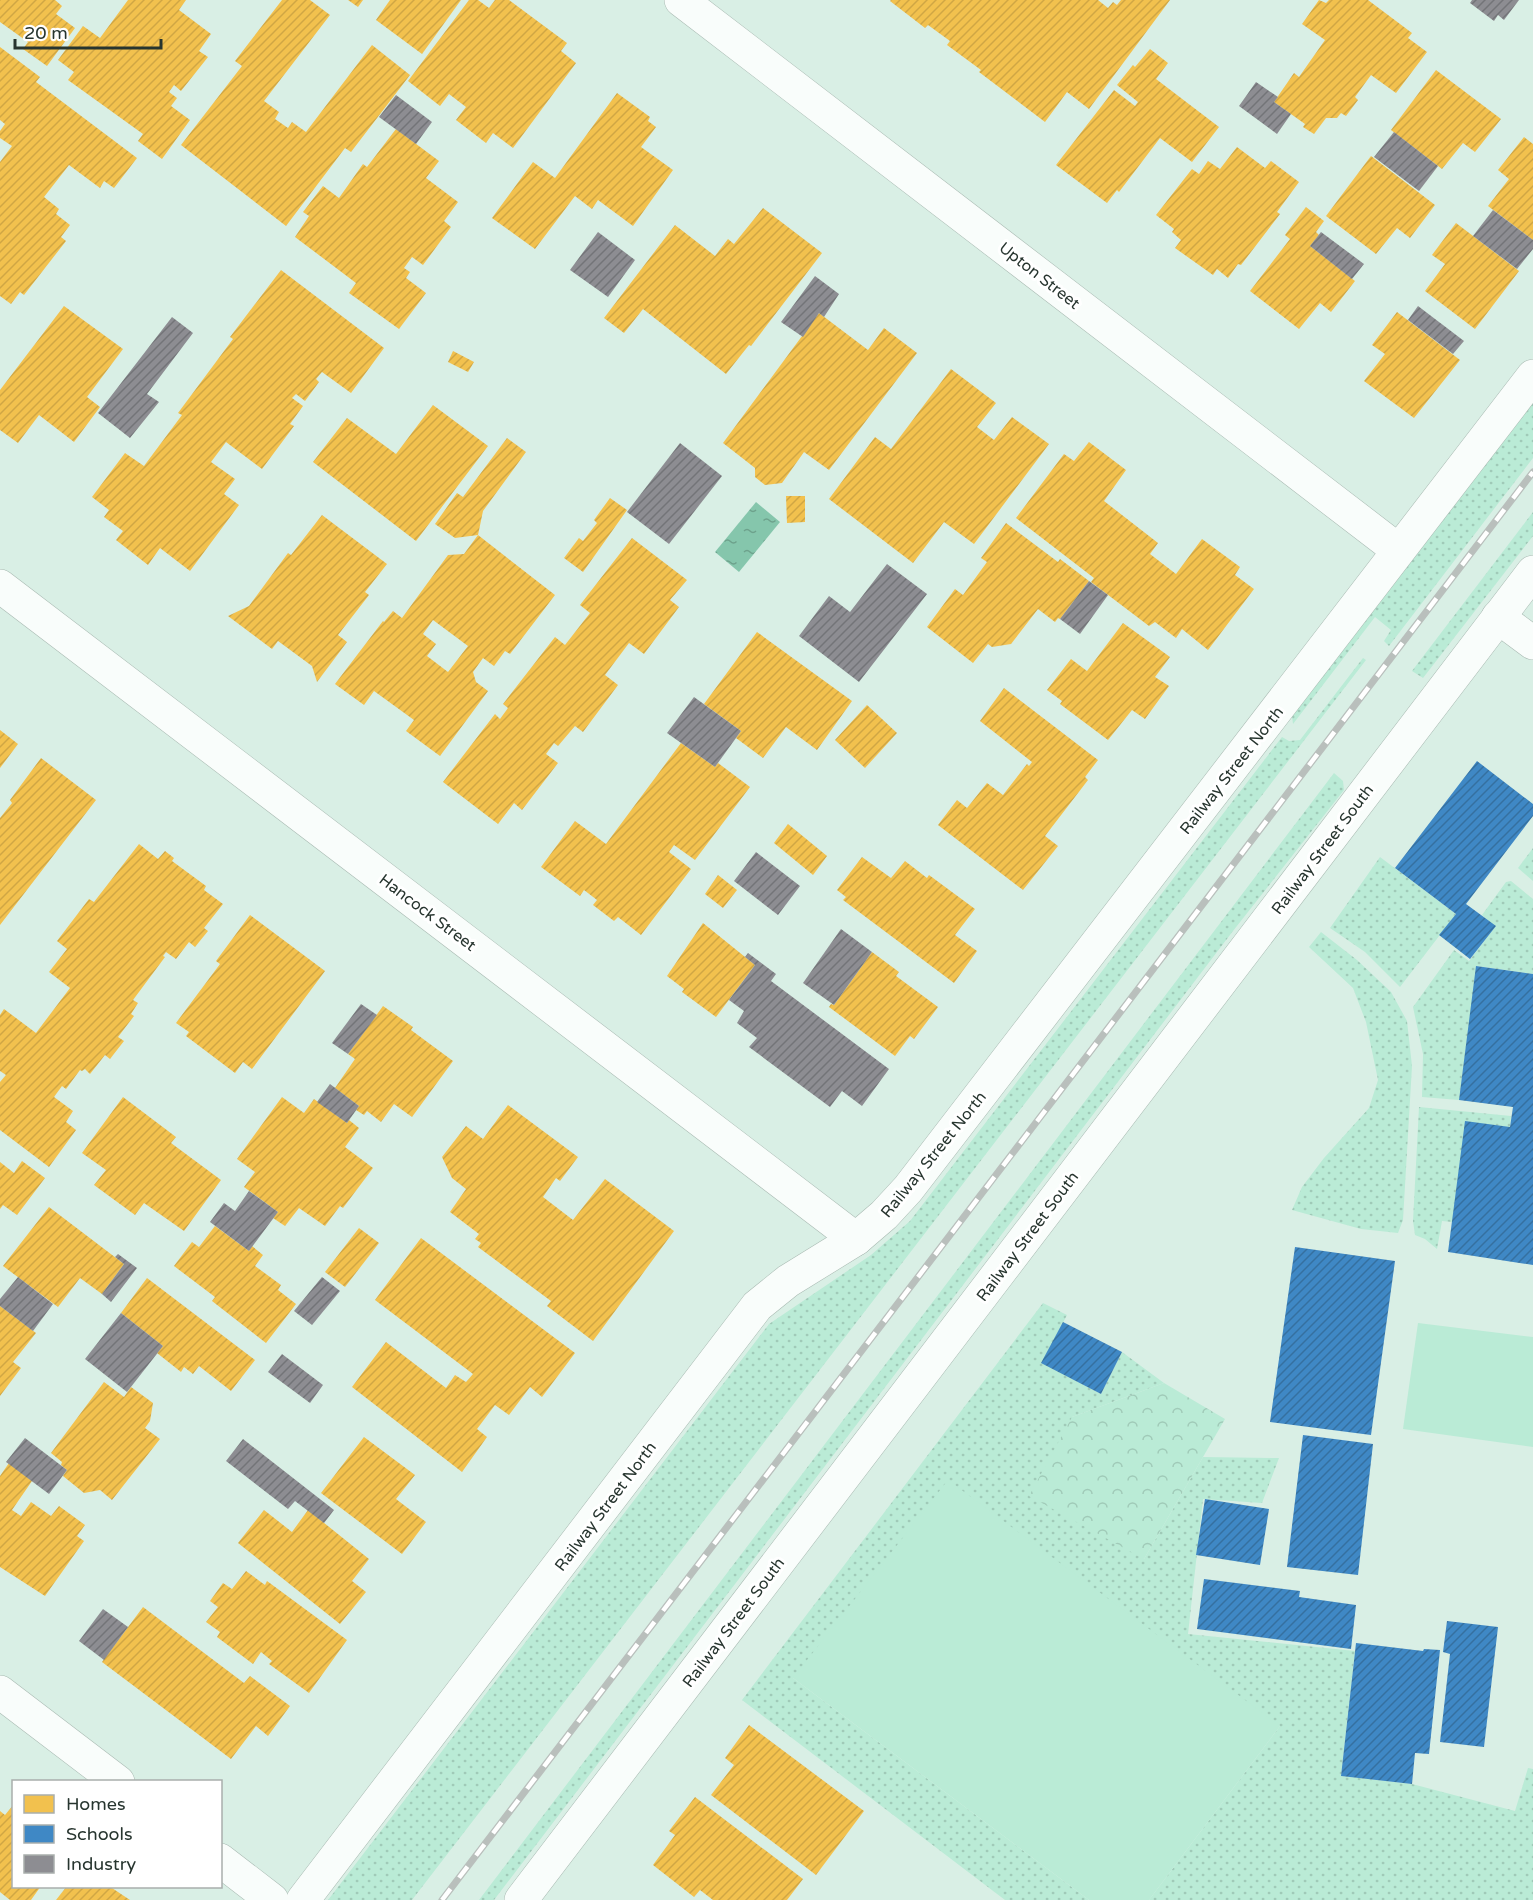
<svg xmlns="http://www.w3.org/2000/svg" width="1533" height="1900" font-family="'Varela Round',sans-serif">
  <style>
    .grass { fill: url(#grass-dots) }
    .park { fill: url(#park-crowns) }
    .pitch { fill: #baebd6 }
    .water { fill: url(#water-ripples) }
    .homes { fill: url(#homes-hatch); fill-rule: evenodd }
    .schools { fill: url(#schools-hatch) }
    .industry { fill: url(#industry-hatch) }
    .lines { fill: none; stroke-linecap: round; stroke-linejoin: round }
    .street-casing { stroke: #a9bab2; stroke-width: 34 }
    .street { stroke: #f9fdfb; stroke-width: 33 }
    .rail-casing { stroke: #b9bfbc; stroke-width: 7 }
    .rail { stroke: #fff; stroke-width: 4.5; stroke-dasharray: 14; stroke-linecap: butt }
    .labels { text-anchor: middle; stroke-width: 6; stroke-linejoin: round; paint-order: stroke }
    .street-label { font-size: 16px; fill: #27352f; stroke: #fff }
  </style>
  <defs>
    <pattern id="grass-dots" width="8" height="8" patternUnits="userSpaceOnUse" patternTransform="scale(1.5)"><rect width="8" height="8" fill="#baebd6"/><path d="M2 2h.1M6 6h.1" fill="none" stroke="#a0cab8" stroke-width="1.8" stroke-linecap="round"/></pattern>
    <pattern id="park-crowns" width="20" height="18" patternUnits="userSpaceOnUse" patternTransform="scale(1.5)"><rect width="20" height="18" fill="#baebd6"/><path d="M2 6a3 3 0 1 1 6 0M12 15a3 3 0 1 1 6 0" fill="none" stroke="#a0cab8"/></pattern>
    <pattern id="water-ripples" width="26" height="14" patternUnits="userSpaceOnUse" patternTransform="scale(1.5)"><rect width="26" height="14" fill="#85c6ac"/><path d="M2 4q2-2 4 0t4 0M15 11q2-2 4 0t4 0" fill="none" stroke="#6da28c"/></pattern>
    <pattern id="homes-hatch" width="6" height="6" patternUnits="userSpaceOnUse" patternTransform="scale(1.5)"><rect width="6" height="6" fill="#f2c14e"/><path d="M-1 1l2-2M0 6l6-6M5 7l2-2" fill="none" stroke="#d0a644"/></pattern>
    <pattern id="schools-hatch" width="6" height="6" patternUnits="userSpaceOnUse" patternTransform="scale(1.5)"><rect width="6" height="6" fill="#3f88c5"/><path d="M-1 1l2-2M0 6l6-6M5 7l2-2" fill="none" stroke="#3570a0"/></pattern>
    <pattern id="industry-hatch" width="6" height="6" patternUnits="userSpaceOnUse" patternTransform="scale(1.5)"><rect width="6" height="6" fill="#8d8d92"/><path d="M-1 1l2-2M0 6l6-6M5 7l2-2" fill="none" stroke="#737478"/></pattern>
  </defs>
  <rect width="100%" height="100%" fill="#d9efe5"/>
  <!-- grass -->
  <g class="grass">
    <polygon points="1533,402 1533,458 1389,646 1384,641 1391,630 1375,617 1293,724 1292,716"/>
    <polygon points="1533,512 1533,536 1423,678 1412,671"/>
    <polygon points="1363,658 1366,660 412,1900 328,1900 769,1324 871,1255 910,1221 1282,737 1289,741 1300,740"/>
    <polygon points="1334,773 1343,781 1344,790 1233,931 494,1900 479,1900"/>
    <polygon points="1533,848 1533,881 1518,868"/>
    <polygon points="1380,857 1456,914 1400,987 1365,952 1330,928"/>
    <polygon points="1511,881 1533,899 1533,974 1477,966 1459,1100 1422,1097 1423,1054 1413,1007 1454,950 1469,961 1495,927 1482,915 1506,882"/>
    <polygon points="1321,932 1357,960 1391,992 1407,1021 1412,1066 1403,1220 1398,1233 1361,1229 1292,1210 1302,1187 1324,1158 1369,1108 1378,1080 1366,1022 1353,988 1309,947"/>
    <polygon points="1419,1107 1511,1116 1510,1127 1452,1222 1442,1221 1437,1249 1425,1239 1415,1235 1413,1221"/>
    <polygon points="1043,1303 1067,1315 1042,1363 1101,1394 1122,1352 1164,1383 1072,1417 1144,1559 1203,1457 1279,1458 1262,1503 1203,1499 1188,1634 1355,1651 1341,1776 1412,1784 1515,1811 1528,1768 1533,1769 1533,1900 1149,1900 1280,1726 793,1678 1089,1900 1005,1900 742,1700"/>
  </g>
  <!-- park -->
  <polygon class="park" points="1164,1383 1225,1419 1144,1559 1029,1496 1072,1417"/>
  <!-- pitch -->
  <g class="pitch">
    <polygon points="1418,1323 1533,1337 1533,1447 1403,1429"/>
    <polygon points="948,1480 1280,1726 1149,1900 1089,1900 793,1678"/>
  </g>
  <!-- water -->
  <polygon class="water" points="756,502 780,522 739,572 715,552"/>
  <!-- homes -->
  <g class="homes">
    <polygon points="0,0 55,0 62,6 56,14 75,28 47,66 23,49 28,42 0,22"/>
    <polygon points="128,0 186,0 179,10 211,34 199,51 208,57 181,91 174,85 169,92 177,98 171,106 190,120 162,159 138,141 143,134 68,80 74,72 58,60 83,26 100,38"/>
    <polygon points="282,0 310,0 330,15 264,101 279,112 275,119 288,128 292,122 306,132 372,45 410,75 351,152 345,148 286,226 181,145 242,66 235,61"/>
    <polygon points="348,0 363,0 358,7"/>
    <polygon points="390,0 461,0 422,54 376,20"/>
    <polygon points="469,0 478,0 489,8 495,0 509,0 567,43 561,51 576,63 513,148 493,133 486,143 456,120 466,107 449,94 440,106 408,81"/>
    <polygon points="891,0 1098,0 1108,8 1113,2 1117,5 1121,0 1170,0 1089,109 1067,92 1045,122 979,72 981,70 947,45 950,41 928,25 925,28 890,1"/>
    <polygon points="1319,0 1326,3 1329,0 1368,0 1412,33 1408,38 1427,52 1396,93 1371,75 1355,97 1358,100 1346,116 1341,113 1337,118 1326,118 1314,134 1303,127 1305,124 1274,102 1294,73 1299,77 1325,40 1302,24"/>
    <polygon points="0,47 40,77 36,82 137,158 114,188 104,181 100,188 69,165 44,197 59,209 56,214 70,225 61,237 66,241 24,295 20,292 11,304 0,296 0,162 12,146 0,138 0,131 5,124 0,120"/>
    <polygon points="1150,49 1168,63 1156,79 1219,127 1192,162 1160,138 1119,192 1117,190 1107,203 1056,165 1114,90 1135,106 1138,102 1117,85 1133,65 1135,67"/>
    <polygon points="1436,70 1501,119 1475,152 1463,143 1442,169 1391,130"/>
    <polygon points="617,93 650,117 648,121 656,127 641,147 673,170 633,226 598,200 592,209 575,196 535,249 492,218 533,162 555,178"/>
    <polygon points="396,129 439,161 426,178 458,202 444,221 451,227 423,265 412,257 404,268 410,272 406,278 426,293 399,329 349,293 356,283 295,237 309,216 303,212 323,186 339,198 363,164 367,167"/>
    <polygon points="1524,137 1533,144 1533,240 1488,206 1509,179 1498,170"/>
    <polygon points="1237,147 1265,168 1271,161 1299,182 1277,212 1280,214 1241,265 1238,264 1228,278 1217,269 1213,275 1175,248 1181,240 1172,232 1174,229 1156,215 1192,169 1199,174 1208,161 1220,169"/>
    <polygon points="1371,156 1435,205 1410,238 1397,228 1376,254 1326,216"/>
    <polygon points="1306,207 1324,221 1316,232 1319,235 1310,246 1355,281 1331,312 1320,303 1299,329 1250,291 1290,239 1285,235"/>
    <polygon points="763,208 822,253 751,346 749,345 726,374 643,309 624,333 604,318 675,225 715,256 728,239 734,244"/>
    <polygon points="1456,223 1519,271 1475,329 1425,291 1445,264 1432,255"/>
    <polygon points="281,270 384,348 351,393 322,372 316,379 319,382 305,401 296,394 292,398 303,406 290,424 294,426 262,469 226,442 211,462 235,479 224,494 239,505 190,571 160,548 148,565 116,540 123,531 104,517 109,510 92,497 125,453 144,466 182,415 178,413 233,339 230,337"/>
    <polygon points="64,306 123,349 87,397 100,407 74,442 39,415 18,443 0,430 0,390"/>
    <polygon points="1397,312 1460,360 1414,418 1364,381 1385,354 1372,345"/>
    <polygon points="819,313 868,350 884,328 917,353 829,470 804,452 782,483 765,485 755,477 755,468 723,443"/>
    <polygon points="453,351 474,362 468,372 448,362"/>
    <polygon points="951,369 996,403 977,427 994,440 1012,417 1049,444 974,544 944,522 913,563 829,499 875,437 891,449"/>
    <polygon points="433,405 488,446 416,541 313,462 347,418 396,454"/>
    <polygon points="507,438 526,452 483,511 478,535 455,538 435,524 457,493 463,497"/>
    <polygon points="1089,442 1126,470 1104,501 1158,543 1150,554 1176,574 1202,539 1240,567 1235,575 1254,589 1208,650 1182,629 1176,638 1155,622 1149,626 1091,582 1094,578 1016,518 1064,454 1074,461"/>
    <polygon points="786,496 805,496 805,522 787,523"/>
    <polygon points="610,498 627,510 583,572 564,558 579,538 583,541 597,523 594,520"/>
    <polygon points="322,515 387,564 365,592 369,595 338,635 347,642 317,682 312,666 278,641 272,649 228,616 249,606 288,553 291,555"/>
    <polygon points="1006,523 1058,562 1060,559 1089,581 1060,619 1058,618 1055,622 1038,609 1011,644 992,647 988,644 973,663 927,627 955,589 963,595 987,562 981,558"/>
    <path d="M478 535 555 595 510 654 505 651 494 666 483 658 473 672 476 682 488 691 440 756 406 731 414 720 374 691 364 705 335 684 383 621 384 622 393 611 402 618 448 555 464 554ZM433 620 468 646 448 672 427 656 436 644 423 634Z"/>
    <polygon points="632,538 687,580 670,600 679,607 644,654 629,643 605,675 618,685 583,732 575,726 558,746 554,743 546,754 558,763 522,810 514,803 498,824 443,782 495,714 500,719 508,708 503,704 555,637 565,645 590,613 580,605"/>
    <polygon points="1123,623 1170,657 1155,677 1169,686 1145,719 1132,710 1108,740 1060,704 1062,701 1047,690 1071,659 1087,671"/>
    <polygon points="757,632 852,701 817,750 786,727 763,758 736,738 741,731 704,704"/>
    <polygon points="1004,688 1098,760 1085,777 1088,780 1045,836 1058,846 1023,890 938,825 957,800 967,808 987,783 1003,795 1027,764 1029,766 1032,762 980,721"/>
    <polygon points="867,705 897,733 865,768 835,740"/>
    <polygon points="0,730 18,744 0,768"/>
    <polygon points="681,743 715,767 718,763 750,787 695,860 674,845 669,852 691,869 641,935 618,917 614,921 593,905 597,900 584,890 580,896 541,867 575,821 606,844"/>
    <polygon points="41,758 96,800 0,925 0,818 12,803 10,800"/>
    <polygon points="788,824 827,856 813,875 774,843"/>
    <polygon points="139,844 158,859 165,851 174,858 172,861 206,886 204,890 223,904 204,928 208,931 195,947 189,942 176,959 166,952 163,956 165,957 133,1000 138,1003 131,1014 134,1016 118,1037 124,1041 110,1059 105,1055 90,1074 85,1069 82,1071 80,1070 66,1089 62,1086 54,1097 73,1111 66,1122 76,1130 49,1167 0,1130 0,1082 6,1075 0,1071 0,1015 4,1009 36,1033 70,988 49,972 67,949 57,941 89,899 94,902"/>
    <polygon points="862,857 891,878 905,861 927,878 929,875 975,909 955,935 977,951 954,983 843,900 846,897 837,890"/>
    <polygon points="718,875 737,890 723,908 705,894"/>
    <polygon points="250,915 325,971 252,1069 243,1062 235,1073 186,1036 189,1032 176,1023 220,964 216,961"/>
    <polygon points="703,923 755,965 716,1017 682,992 684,989 667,976"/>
    <polygon points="872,952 899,972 896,976 938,1007 914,1039 910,1036 895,1056 829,1007 831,1004 834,1005"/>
    <polygon points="383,1006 413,1027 411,1030 453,1061 412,1117 394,1104 381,1122 367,1111 364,1115 356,1110 359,1106 335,1088 355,1059 348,1054"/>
    <polygon points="123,1097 176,1137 171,1143 221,1180 184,1231 144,1203 135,1215 94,1185 106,1170 82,1153"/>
    <polygon points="282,1097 304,1113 314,1099 347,1123 349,1120 359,1128 345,1147 373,1168 343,1208 340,1206 325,1226 299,1208 285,1226 273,1218 278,1212 244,1187 255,1172 237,1159"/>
    <polygon points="508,1105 578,1157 560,1181 556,1178 543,1197 573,1220 605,1179 674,1231 593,1341 547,1306 551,1301 478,1247 481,1243 475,1239 479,1234 450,1212 466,1189 452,1178 442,1157 466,1126 483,1139"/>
    <polygon points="22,1161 45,1178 17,1215 3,1205 0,1209 0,1162 14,1173"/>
    <polygon points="49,1207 124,1264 102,1294 80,1278 58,1307 3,1266"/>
    <polygon points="215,1226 249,1251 252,1246 263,1255 255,1266 281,1285 278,1290 296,1304 266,1343 212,1301 215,1297 174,1266 192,1242 199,1247"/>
    <polygon points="359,1228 379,1243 345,1287 325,1272"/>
    <polygon points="421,1238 575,1353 542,1397 530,1387 509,1415 495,1405 477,1429 487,1437 462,1472 352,1387 386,1342 446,1388 455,1375 466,1382 473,1374 375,1300"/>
    <polygon points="147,1278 255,1360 231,1391 199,1366 193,1374 184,1367 181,1372 157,1353 163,1346 121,1313"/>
    <polygon points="0,1306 36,1333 13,1362 21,1368 0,1396"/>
    <polygon points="104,1382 124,1397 131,1387 153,1403 150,1421 145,1428 160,1439 112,1500 100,1490 84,1493 63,1476 67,1470 61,1465 62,1462 51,1453"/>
    <polygon points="364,1437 415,1475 396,1499 426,1522 402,1554 321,1493"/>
    <polygon points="9,1463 32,1481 12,1510 21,1516 31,1502 51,1516 59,1506 85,1525 77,1536 84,1541 45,1596 0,1567 0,1476"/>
    <polygon points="264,1510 292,1532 308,1510 369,1559 352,1581 366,1592 340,1624 238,1543"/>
    <polygon points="246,1571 265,1585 267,1581 347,1640 309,1693 269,1664 272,1661 261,1652 253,1664 217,1637 220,1632 206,1622 218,1607 210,1601 223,1583 232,1589"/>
    <polygon points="143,1607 244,1683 250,1676 290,1706 268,1736 256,1726 231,1759 102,1662"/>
    <polygon points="749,1725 864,1811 816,1875 711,1795 734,1765 725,1758"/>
    <polygon points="695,1797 803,1879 787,1900 713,1900 700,1890 694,1897 653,1865 675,1835 669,1831"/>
    <polygon points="14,1804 14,1886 41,1886 31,1900 10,1900 0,1892 0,1811 5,1815"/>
    <polygon points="67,1886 109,1886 130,1900 56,1900"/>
  </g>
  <!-- schools -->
  <g class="schools">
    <polygon points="1477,761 1533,804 1533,816 1466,904 1496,926 1470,959 1439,935 1456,914 1395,868"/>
    <polygon points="1476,966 1533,974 1533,1265 1448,1252 1465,1121 1510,1127 1513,1107 1459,1100"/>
    <polygon points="1295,1247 1395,1261 1371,1435 1270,1422"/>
    <polygon points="1063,1322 1122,1352 1101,1394 1041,1363"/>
    <polygon points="1303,1435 1373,1444 1358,1575 1287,1567"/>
    <polygon points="1205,1499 1269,1509 1260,1565 1196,1555"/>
    <polygon points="1204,1579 1300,1591 1299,1597 1356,1605 1351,1649 1197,1629"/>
    <polygon points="1447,1621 1498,1627 1484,1747 1440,1742 1450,1654 1443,1652"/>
    <polygon points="1356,1643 1423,1651 1424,1649 1440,1650 1429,1754 1415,1753 1412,1784 1341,1776"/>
  </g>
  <!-- industry -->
  <g class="industry">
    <polygon points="1472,0 1519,0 1504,20 1498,15 1494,21 1470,3"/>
    <polygon points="1256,82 1278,97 1274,102 1291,114 1277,134 1239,106"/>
    <polygon points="396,95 432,122 416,144 379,117"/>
    <polygon points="1394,132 1438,166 1419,191 1374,157"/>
    <polygon points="1493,210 1533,240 1533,249 1517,269 1473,236"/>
    <polygon points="598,232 635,260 608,297 570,270"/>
    <polygon points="1321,232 1364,264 1352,279 1310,246"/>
    <polygon points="815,276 839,294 824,317 819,313 803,337 781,322"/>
    <polygon points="1418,306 1464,341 1453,354 1408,320"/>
    <polygon points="172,317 193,333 147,394 159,402 130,438 98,413"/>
    <polygon points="680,443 722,476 669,544 627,512"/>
    <polygon points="887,564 927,594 859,682 799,636 829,596 850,612"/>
    <polygon points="1089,581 1108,595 1080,634 1060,619"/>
    <polygon points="694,697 741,731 715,767 667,733"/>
    <polygon points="756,852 800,886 778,915 734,881"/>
    <polygon points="841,929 872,952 834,1005 803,983"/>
    <polygon points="748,953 776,974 771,981 889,1069 862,1106 842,1091 830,1107 749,1047 757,1038 737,1023 744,1011 729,1000 755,965 745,957"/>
    <polygon points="361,1004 377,1015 348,1054 332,1043"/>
    <polygon points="330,1084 359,1106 347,1123 317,1102"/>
    <polygon points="249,1191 278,1212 249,1251 210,1222 224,1203 235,1211"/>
    <polygon points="118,1254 137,1268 111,1302 102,1294 124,1264 115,1257"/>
    <polygon points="18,1277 53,1304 33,1331 0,1306 0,1299"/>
    <polygon points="322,1277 340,1291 312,1325 294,1311"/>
    <polygon points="121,1313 163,1346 127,1392 85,1359"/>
    <polygon points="282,1354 323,1385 310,1403 268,1372"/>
    <polygon points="25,1438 67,1470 49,1494 6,1462"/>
    <polygon points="243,1439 334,1510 324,1523 295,1501 288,1509 226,1461"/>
    <polygon points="103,1609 128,1627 104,1660 79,1641"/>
  </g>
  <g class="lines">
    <defs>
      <g id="street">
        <polyline points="681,0 1398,550"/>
        <polyline points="0,586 856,1239"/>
        <polyline points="1498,617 1533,643"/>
        <polyline points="0,1692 118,1782"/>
        <polyline points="220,1860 272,1900"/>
        <polyline points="303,1900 757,1306 788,1281 856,1239 884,1215 908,1189 1533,376"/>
        <polyline points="521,1900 1533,572"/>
      </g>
    </defs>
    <!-- street casing -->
    <use href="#street" class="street-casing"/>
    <!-- street -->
    <use href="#street" class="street"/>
    <defs>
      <polyline id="rail" points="442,1900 1533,472"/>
    </defs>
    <!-- rail casing -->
    <use href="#rail" class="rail-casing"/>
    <!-- rail -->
    <use href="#rail" class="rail"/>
  </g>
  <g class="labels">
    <!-- street labels -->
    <g class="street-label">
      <text transform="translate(1040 275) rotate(38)" y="6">Upton Street</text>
      <text transform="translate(1231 770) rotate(-52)" y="6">Railway Street North</text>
      <text transform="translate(1322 849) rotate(-53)" y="6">Railway Street South</text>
      <text transform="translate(428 912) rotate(37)" y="6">Hancock Street</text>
      <text transform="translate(933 1154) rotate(-51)" y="6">Railway Street North</text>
      <text transform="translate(1027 1236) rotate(-53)" y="6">Railway Street South</text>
      <text transform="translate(605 1506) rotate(-53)" y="6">Railway Street North</text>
      <text transform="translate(733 1622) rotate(-53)" y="6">Railway Street South</text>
    </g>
  </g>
  <!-- legend -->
  <rect x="12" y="1780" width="210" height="108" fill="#ffffff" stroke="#a9aeac" stroke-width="1.5"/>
  <rect x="24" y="1795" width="30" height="18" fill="#f2c14e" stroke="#a9aeac" stroke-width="1.5"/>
  <text x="66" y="1810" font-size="18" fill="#27352f">Homes</text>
  <rect x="24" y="1825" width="30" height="18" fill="#3f88c5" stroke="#a9aeac" stroke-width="1.5"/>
  <text x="66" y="1840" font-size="18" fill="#27352f">Schools</text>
  <rect x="24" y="1855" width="30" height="18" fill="#8d8d92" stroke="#a9aeac" stroke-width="1.5"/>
  <text x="66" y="1870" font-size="18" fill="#27352f">Industry</text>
  <!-- scale -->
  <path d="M15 39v9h146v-9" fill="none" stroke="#27352f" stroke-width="3"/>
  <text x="24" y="39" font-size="18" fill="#27352f" stroke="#ffffff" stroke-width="4.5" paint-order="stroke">20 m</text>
</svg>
